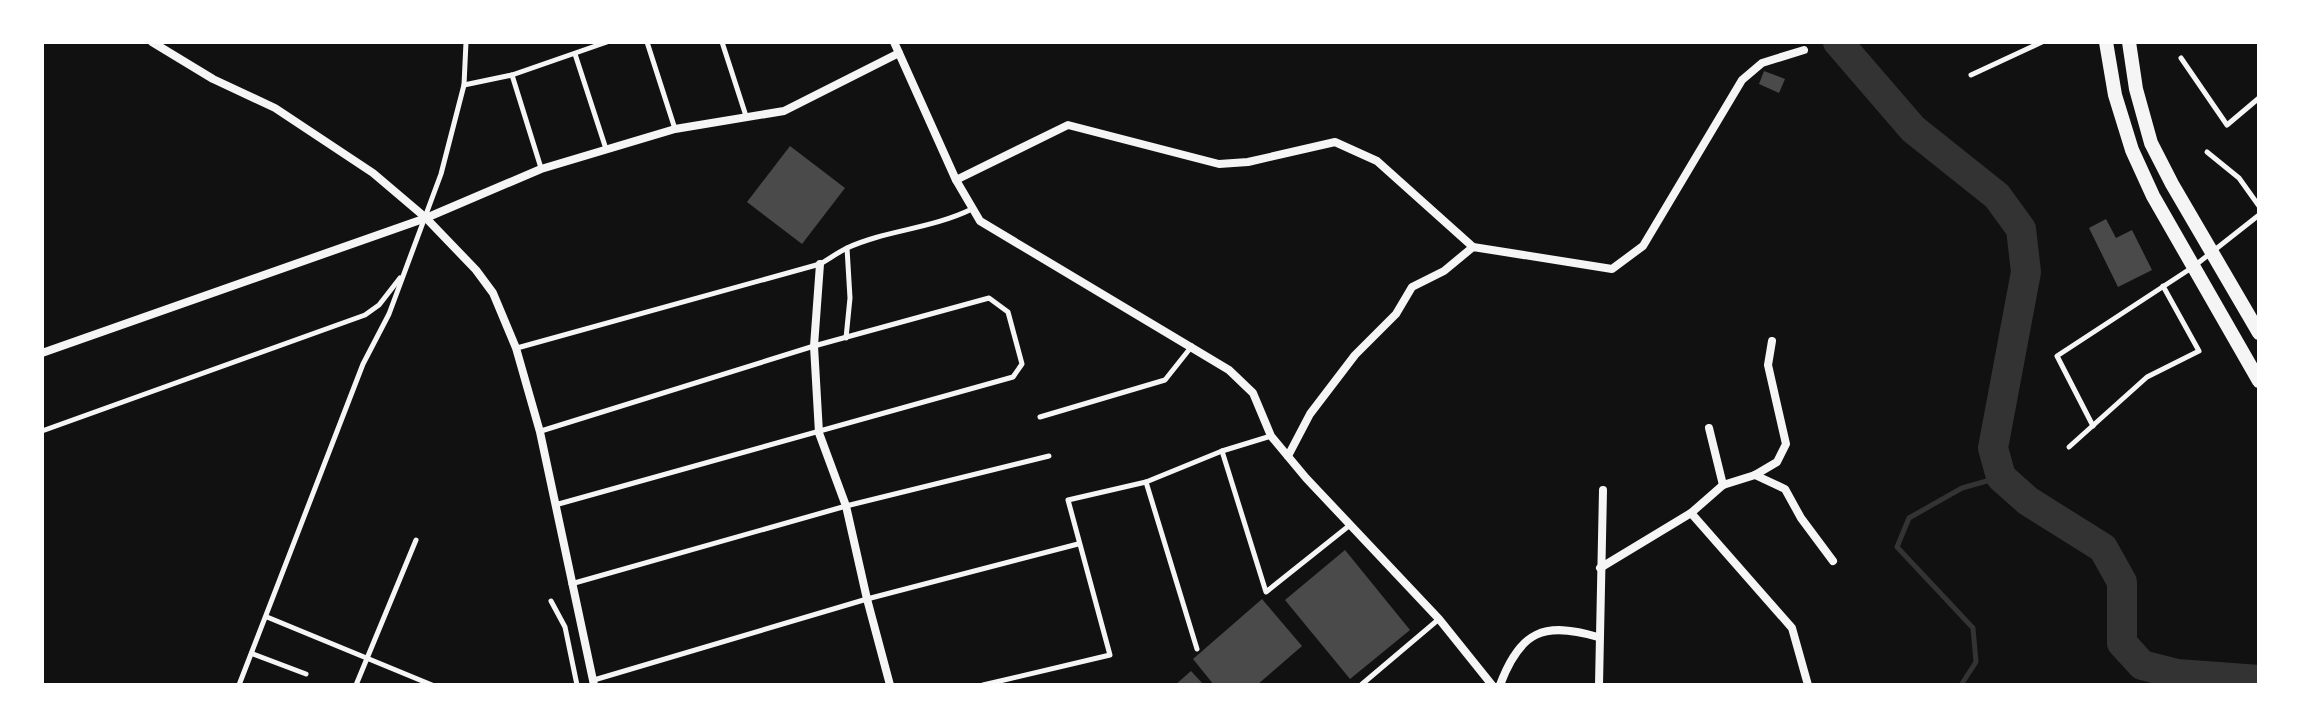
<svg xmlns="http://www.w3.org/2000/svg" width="2301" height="727" font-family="'DM Sans',sans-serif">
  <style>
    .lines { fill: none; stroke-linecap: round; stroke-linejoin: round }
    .stream { stroke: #333; stroke-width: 5 }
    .river { stroke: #333; stroke-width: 30 }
    .building { fill: #4a4a4a }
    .service { stroke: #f5f5f5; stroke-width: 5 }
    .minor { stroke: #f5f5f5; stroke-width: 8 }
    .primary { stroke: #f5f5f5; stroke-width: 14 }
  </style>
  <rect width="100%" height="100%" fill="#111"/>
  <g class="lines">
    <!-- stream -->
    <polyline class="stream" points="1961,685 1976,662 1973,628 1897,547 1909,518 1962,488 2001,477"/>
    <!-- river -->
    <polyline class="river" points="1838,42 1913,129 1997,196 2021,229 2026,272 1993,448 2001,477 2028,501 2103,548 2122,582 2122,643 2142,665 2177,674 2259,680"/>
  </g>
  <!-- building -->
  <g class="building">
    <polygon points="1764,71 1785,79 1779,93 1759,84"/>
    <polygon points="790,146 845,188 802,244 747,202"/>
    <polygon points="2106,219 2116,238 2132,230 2152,270 2118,287 2089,228"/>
    <polygon points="1345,550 1410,630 1350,679 1285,600"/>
    <polygon points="1262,599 1302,646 1257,685 1214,685 1193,659"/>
    <polygon points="1191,671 1204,685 1175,685"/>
  </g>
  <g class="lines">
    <!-- service -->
    <g class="service">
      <polyline points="647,42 675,129"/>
      <polyline points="722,42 746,116"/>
      <polyline points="575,54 606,149"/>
      <polyline points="2181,58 2227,125 2259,98"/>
      <polyline points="512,75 541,168"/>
      <polyline points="1971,75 2042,42"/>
      <polyline points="464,85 512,75 607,42"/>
      <polyline points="2207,152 2239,178 2259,206"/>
      <polyline points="846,338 850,298 847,248"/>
      <path d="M517 348 820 264C829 259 837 253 847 248 886 230 931 229 972 209"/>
      <polyline points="1040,417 1165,380 1192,346"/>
      <polyline points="2093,426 2057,356 2193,267 2259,215"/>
      <polyline points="42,431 365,315 379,305 400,278"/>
      <polyline points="541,431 814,346 989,298 1008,312 1022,364 1013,377 555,505"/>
      <polyline points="2069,447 2147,377 2199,351 2163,286"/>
      <polyline points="1222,451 1266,592 1350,525"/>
      <polyline points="1146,482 1197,649"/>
      <polyline points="571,584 846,506 1049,456"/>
      <polyline points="551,601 565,627 577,685"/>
      <polyline points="267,617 432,685"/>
      <polyline points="253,654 306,674"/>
      <polyline points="594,680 867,599 1078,544"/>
      <polyline points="239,685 363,364 389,314 441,174 464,85 466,42"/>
      <polyline points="356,685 416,540"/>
      <polyline points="983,685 1110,655 1068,500 1146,482 1222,451 1271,436"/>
      <polyline points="1361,685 1439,619"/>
    </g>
    <!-- minor -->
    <g class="minor">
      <polyline points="152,42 213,79 275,108 373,173 426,218 476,270 493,293 516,348 540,432 594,685"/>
      <polyline points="894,42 956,180 980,221 1229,370 1253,393 1271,436 1306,478 1439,619 1492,685"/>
      <polyline points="956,180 1068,125 1219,164 1248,162 1335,142 1377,161 1473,247"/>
      <polyline points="820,264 814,346 819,433 846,506 867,599 890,685"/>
      <polyline points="42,353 426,218 541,169 675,129 784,111 899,53"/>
      <polyline points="1709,428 1723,485"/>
      <polyline points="1288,456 1310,414 1355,355 1396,314 1412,287 1444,271 1473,247 1612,269 1643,246 1742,80 1762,63 1804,50"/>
      <polyline points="1755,475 1785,489 1801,518 1833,561"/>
      <polyline points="1691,513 1792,628 1808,685"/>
      <polyline points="1600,568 1691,513 1723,485 1755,475 1777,462 1786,444 1768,365 1772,341"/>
      <path d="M1500 685C1520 631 1544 621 1598 637"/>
      <polyline points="1599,685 1603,490"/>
    </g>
    <!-- primary -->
    <g class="primary">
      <polyline points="2106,42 2115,95 2132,150 2153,196 2259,381"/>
      <polyline points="2129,42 2136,89 2151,143 2172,184 2259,333"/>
    </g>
  </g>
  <!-- border -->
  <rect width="2301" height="727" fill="none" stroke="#ffffff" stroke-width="88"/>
</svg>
